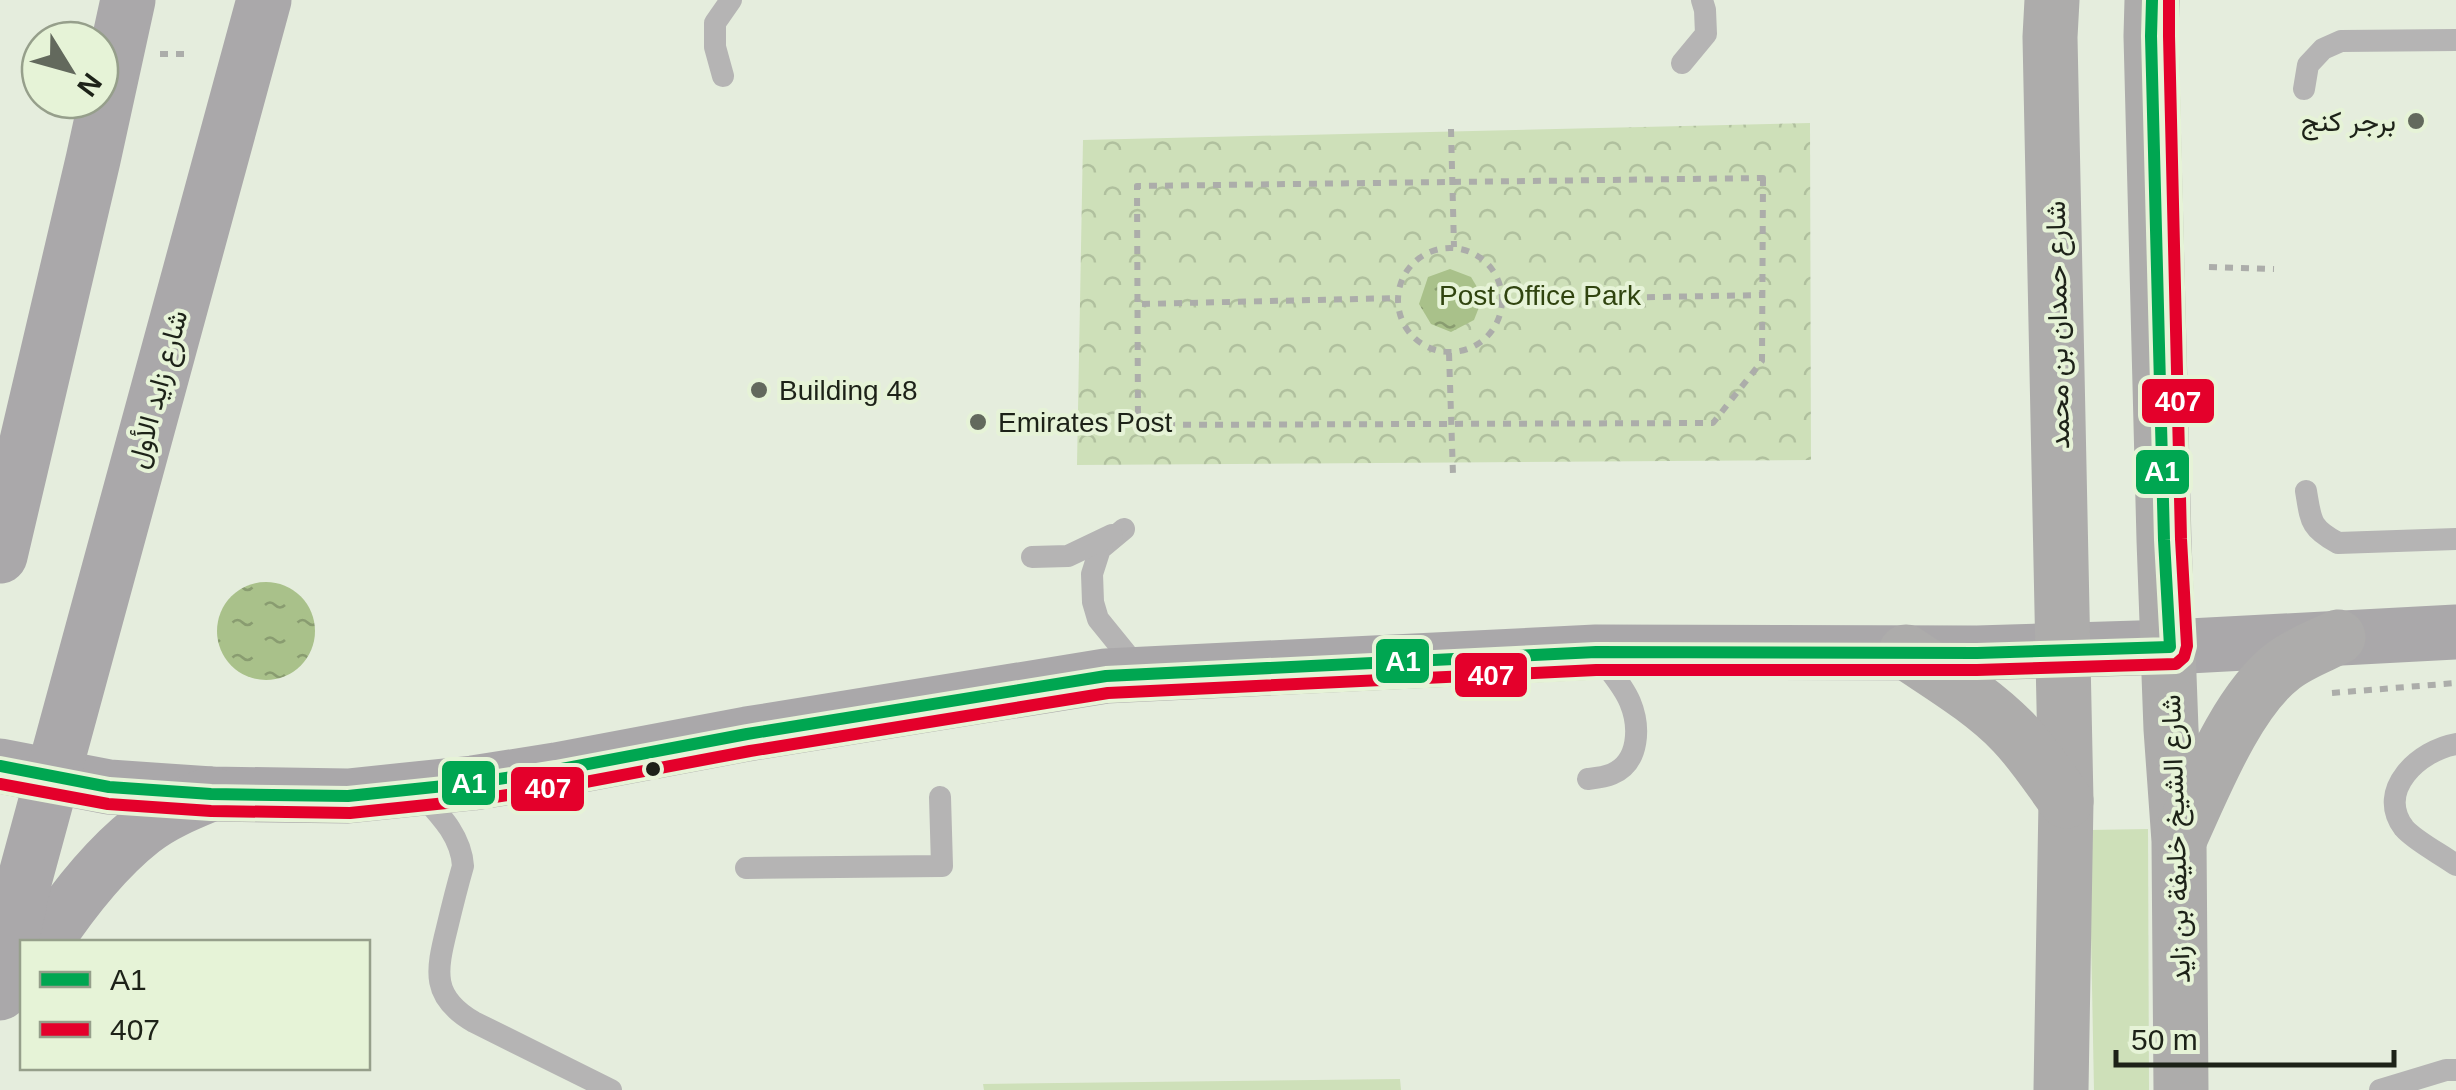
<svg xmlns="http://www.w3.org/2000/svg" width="2456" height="1090" font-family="Helvetica,Vazirmatn,sans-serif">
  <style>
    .green { fill: #cee0b9 }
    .forest { fill: url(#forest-crowns) }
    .water { fill: url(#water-ripples) }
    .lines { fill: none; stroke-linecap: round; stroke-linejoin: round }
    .path { stroke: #acadaa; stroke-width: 6; stroke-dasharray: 8 8; stroke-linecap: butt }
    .lane { stroke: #b5b4b4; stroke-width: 22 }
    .secondary { stroke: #aaa8aa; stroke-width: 55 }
    .primary { stroke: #adacab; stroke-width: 55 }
    .bus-1-casing { stroke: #e6f3d7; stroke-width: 20 }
    .bus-2-casing { stroke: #e6f3d7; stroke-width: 20 }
    .bus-1 { stroke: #00a651; stroke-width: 12 }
    .bus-2 { stroke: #e4002b; stroke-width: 12 }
    .poi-dot { fill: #63695d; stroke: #e6f3d7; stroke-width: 4 }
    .bus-dot { fill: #1d2218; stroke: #e6f3d7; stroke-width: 4 }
    .labels { text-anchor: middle; stroke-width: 8; stroke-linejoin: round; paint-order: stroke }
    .poi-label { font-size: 28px; fill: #1d2218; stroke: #e6f3d7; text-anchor: start }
    .park-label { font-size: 28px; fill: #30440f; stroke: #e6f3d7 }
    .street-label { font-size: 28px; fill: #1d2218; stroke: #e6f3d7 }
    .line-badge { stroke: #e6f3d7; stroke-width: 4 }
    .badge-label { font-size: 28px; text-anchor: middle; font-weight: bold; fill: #fff }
  </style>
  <defs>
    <pattern id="forest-crowns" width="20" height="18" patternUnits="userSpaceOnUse" patternTransform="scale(2.5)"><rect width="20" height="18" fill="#cee0b9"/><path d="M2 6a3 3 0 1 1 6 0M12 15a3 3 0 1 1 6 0" fill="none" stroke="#b0c09e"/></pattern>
    <pattern id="water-ripples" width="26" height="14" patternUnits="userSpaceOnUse" patternTransform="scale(2.5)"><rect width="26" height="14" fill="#a9c18a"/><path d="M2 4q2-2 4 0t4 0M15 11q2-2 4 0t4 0" fill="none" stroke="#899c70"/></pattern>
  </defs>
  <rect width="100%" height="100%" fill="#e5eddd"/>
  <!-- green -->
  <g class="green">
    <polygon points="2148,829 2149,1090 2094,1090 2089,830"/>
    <polygon points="1400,1079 1401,1090 984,1090 983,1084"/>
  </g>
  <!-- forest -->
  <polygon class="forest" points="1810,123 1811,460 1077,465 1083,140"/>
  <!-- water -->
  <g class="water">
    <polygon points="1450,269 1471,277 1483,297 1474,320 1451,332 1431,324 1419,304 1428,277"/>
    <circle cx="266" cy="631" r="49"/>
  </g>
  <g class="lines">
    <!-- path -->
    <g class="path">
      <polyline points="160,54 189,54"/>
      <polyline points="1451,129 1454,247"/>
      <polygon points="1763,178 1762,361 1713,423 1138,425 1137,186"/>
      <circle cx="1450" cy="300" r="52"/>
      <polyline points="2209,267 2274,269"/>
      <polyline points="1503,300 1763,295"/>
      <polyline points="1142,304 1398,298"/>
      <polyline points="1449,353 1453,475"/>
      <polyline points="2332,693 2456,683"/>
    </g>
    <!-- lane -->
    <g class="lane">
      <polyline points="1682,63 1706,34 1705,10 1702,0"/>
      <polyline points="723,76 715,47 715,23 731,0"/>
      <polyline points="2304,89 2308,65 2323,49 2341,41 2456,40"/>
      <path d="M2306 491C2311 521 2310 528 2338 543L2456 539"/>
      <polyline points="1124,529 1100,549 1092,574 1093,602 1098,619 1141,672"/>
      <polyline points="1032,557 1068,556 1112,535"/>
      <path d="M2456 744C2420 750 2375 790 2404 828 2415 841 2441 854 2456 865"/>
      <path d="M1588 779C1596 778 1605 777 1612 774 1640 762 1640 726 1630 702 1623 685 1608 669 1598 655"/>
      <path d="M419 792C439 814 461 835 463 866 457 887 452 907 447 928 436 972 431 997 474 1022L611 1090"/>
      <polyline points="746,868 942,866 940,797"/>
      <polyline points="2380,1090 2446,1070 2456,1070"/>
    </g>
    <!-- secondary -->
    <g class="secondary">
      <polyline points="0,556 93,160 128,0"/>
      <polyline points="0,766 109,787 211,794 348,796 473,783 556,770 747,734 1106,676 1596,652 1977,653 2170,647 2456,632"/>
      <path d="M45 942C71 903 104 860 142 830 162 814 187 804 211 794"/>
      <polyline points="0,993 24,882 264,0"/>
    </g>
    <!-- primary -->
    <g class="primary">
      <polyline points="2052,0 2050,37 2066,801 2061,1090"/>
      <polyline points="2152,0 2151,36 2164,540 2171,729 2179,841 2181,1090"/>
      <path d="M1906 652C1943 677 1982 700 2013 732 2033 753 2049 778 2066 801"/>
      <path d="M2180 838C2204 786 2237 701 2283 666 2300 653 2320 646 2338 637"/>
    </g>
    <defs>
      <polyline id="bus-1" points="0,766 109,787 211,794 348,796 473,783 556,770 747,734 1106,676 1596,652 1977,653 2170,647 2164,540 2151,36 2152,0"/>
      <polyline id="bus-2" points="0,784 108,804 211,811 350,813 475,800 559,787 750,751 1108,693 1596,670 1977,670 2176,664 2184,657 2187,646 2181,539 2169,36 2169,0"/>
    </defs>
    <!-- bus-1 casing -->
    <use href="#bus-1" class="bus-1-casing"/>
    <!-- bus-2 casing -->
    <use href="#bus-2" class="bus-2-casing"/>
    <!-- bus-1 -->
    <use href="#bus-1" class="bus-1"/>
    <!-- bus-2 -->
    <use href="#bus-2" class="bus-2"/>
  </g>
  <!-- markers -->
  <g class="poi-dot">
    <circle cx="2416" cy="121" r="10"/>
    <circle cx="759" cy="390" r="10"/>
    <circle cx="978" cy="422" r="10"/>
  </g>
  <circle class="bus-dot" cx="653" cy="769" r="9"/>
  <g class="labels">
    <!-- poi labels -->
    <g class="poi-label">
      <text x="2396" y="131" text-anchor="end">برجر كنج</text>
      <text x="779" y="400">Building 48</text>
      <text x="998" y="432">Emirates Post</text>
    </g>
    <!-- park labels -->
    <g class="park-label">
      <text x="1540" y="305">Post Office Park</text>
    </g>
    <!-- street labels -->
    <g class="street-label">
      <text transform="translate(2057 325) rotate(-91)" y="10">شارع حمدان بن محمد</text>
      <text transform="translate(157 389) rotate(-75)" y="10">شارع زايد الأول</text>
      <text transform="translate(2175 839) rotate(-92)" y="10">شارع الشيخ خليفة بن زايد</text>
    </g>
  </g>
  <g class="line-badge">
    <rect x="2140" y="377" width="76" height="48" rx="10" fill="#e4002b"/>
    <rect x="2134" y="448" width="57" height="48" rx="10" fill="#00a651"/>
    <rect x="1374" y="637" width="57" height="48" rx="10" fill="#00a651"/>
    <rect x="1453" y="651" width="76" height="48" rx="10" fill="#e4002b"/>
    <rect x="440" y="759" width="57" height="48" rx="10" fill="#00a651"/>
    <rect x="509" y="765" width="77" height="48" rx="10" fill="#e4002b"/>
  </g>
  <g class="badge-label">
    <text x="2178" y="411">407</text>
    <text x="2162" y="481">A1</text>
    <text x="1403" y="671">A1</text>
    <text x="1491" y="685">407</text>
    <text x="469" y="793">A1</text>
    <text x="548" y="798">407</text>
  </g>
  <!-- legend -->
  <rect x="20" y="940" width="350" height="130" fill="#e6f3d7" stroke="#969f8b" stroke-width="2.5"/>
  <rect x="40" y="972" width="50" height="15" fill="#00a651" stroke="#969f8b" stroke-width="2.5"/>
  <text x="110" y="990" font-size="30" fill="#1d2218">A1</text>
  <rect x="40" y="1022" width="50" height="15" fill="#e4002b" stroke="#969f8b" stroke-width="2.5"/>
  <text x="110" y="1040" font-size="30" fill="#1d2218">407</text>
  <!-- north arrow -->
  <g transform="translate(70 70) rotate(127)"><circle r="48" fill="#e6f3d7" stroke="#969f8b" stroke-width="2.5"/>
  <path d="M0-8L18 38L0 25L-18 38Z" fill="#63695d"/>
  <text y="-15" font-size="28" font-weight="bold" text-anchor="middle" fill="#1d2218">N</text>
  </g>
  <!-- scale -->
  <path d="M2116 1050v15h278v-15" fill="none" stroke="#1d2218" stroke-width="5"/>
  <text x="2131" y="1050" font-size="30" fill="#1d2218" stroke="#e6f3d7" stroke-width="8" paint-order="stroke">50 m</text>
</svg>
